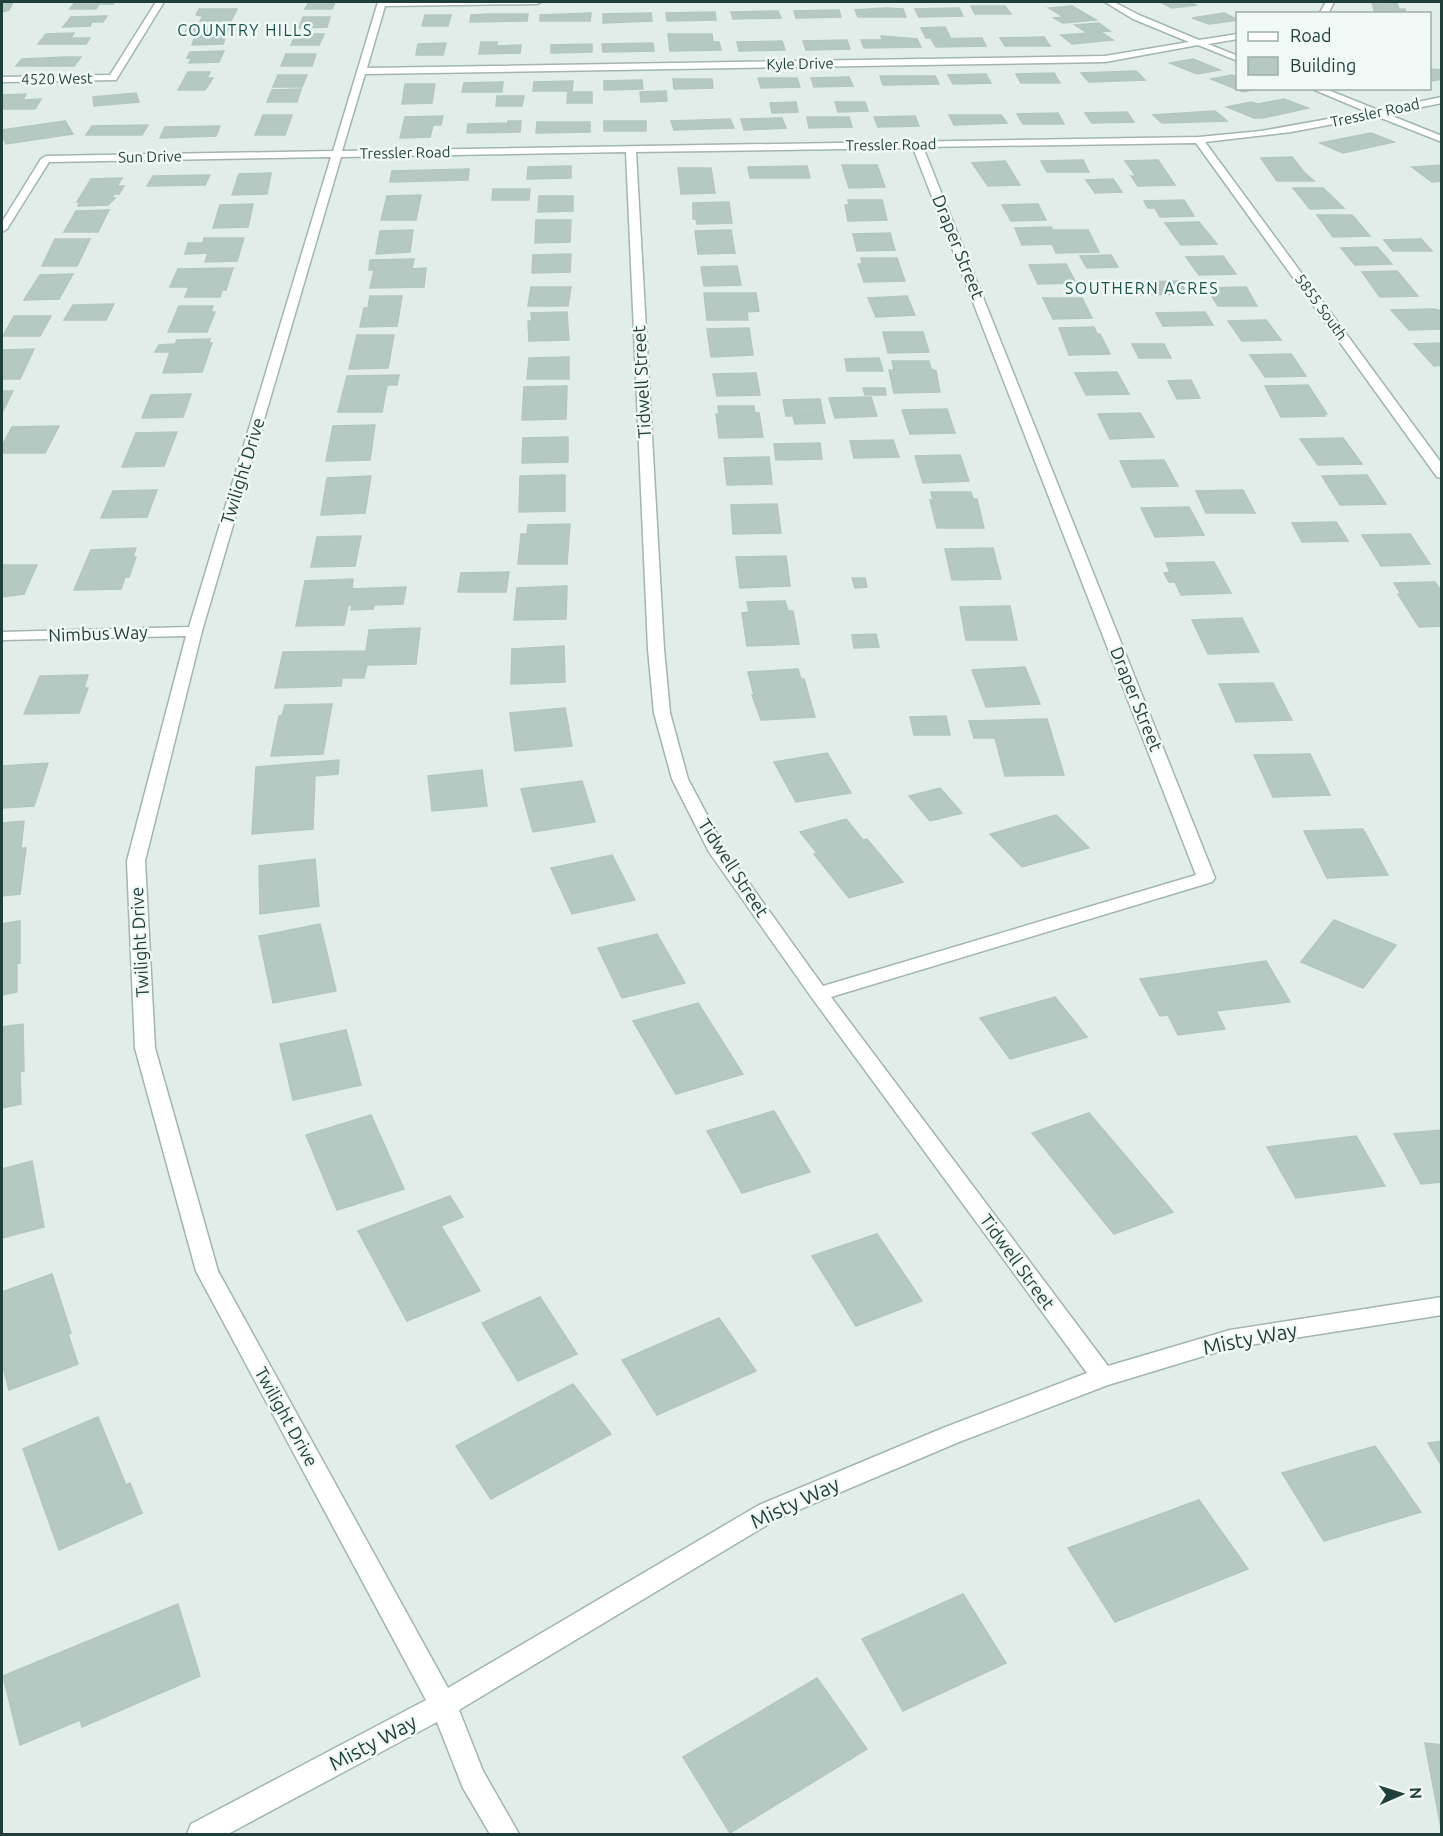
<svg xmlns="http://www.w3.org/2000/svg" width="1443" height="1836" font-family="Ubuntu,sans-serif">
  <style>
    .building { fill: #b5c8c2; stroke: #b2c7c0; stroke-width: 1.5 }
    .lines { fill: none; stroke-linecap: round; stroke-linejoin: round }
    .minor-casing { stroke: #a2b5b0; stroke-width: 3 }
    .minor { fill: #fff; fill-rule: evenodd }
    .labels { text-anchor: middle; stroke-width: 5; stroke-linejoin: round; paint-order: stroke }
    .far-street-label { font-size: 15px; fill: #1f3f3a; stroke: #f1f9f6 }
    .far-neighbourhood-label { font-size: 16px; letter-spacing: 1.5px; fill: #18544b; stroke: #f1f9f6 }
    .street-label { font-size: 18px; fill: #1f3f3a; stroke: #f1f9f6 }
    .near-street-label { font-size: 21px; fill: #1f3f3a; stroke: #f1f9f6 }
  </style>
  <rect width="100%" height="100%" fill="#e0ede8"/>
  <!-- building -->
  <g class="building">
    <polygon points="2,2 13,2 9,10 2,12"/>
    <polygon points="75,2 115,2 113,4 99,4 96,9 70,9"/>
    <polygon points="309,2 335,2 332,9 305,9"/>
    <polygon points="1160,2 1189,2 1196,5 1172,8"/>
    <polygon points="1372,2 1397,3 1399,9 1405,9 1406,14 1375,14"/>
    <polygon points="971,6 1005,6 1011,14 975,14"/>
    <polygon points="1072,6 1096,20 1063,23 1054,18 1064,17 1049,8"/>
    <polygon points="886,8 903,9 906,17 858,17 855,10"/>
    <polygon points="959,8 963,16 919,17 915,9"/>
    <polygon points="199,9 237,9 231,21 200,21 203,16 196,15"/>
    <polygon points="839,10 841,17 796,18 794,11"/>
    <polygon points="778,11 781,18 733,19 731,12"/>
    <polygon points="715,12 716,20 667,21 666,13"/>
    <polygon points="591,13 590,21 540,21 540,15"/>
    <polygon points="651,13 652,21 603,23 603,14"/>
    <polygon points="1224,13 1238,20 1209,24 1192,18"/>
    <polygon points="489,14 528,14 527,21 470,22 471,15"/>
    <polygon points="425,15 451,15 448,26 422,26"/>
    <polygon points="107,16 103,22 92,22 90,26 63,27 71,17"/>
    <polygon points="303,17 330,17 327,27 299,28"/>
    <polygon points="1099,23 1110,31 1086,32 1075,25"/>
    <polygon points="229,27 223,44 192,45 196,34 184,35 187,28"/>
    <polygon points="945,27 950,37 926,38 921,28"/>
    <polygon points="1101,32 1113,40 1072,44 1061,35"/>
    <polygon points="74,33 71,38 90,38 86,44 38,44 46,34"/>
    <polygon points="296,34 324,34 319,45 291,45"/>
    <polygon points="668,34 712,34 713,42 719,42 721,50 670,51"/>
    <polygon points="881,36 917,39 921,47 864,48 861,40 882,40"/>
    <polygon points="1044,37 1050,46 1005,46 1000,38"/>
    <polygon points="982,38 986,46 936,47 931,39"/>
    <polygon points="847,40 850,49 806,50 803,41"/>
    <polygon points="782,41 785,50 739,51 737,42"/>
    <polygon points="481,42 497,42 497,46 521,45 520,53 479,54"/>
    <polygon points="446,43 443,55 416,55 418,44"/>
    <polygon points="653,43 654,51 603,52 602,44"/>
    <polygon points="592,44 592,52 551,53 551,45"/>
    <polygon points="224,51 219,62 189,63 192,58 187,58 190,52"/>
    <polygon points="286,54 316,54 312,66 281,66"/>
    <polygon points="65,57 81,57 74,66 16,66 22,59"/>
    <polygon points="1193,59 1220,70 1197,74 1170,63"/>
    <polygon points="1430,69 1442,70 1442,79 1430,81"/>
    <polygon points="1136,71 1145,80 1089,82 1081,73"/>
    <polygon points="188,72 210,72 207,78 213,78 205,90 178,90"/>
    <polygon points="1054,73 1060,83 1021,83 1016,74"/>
    <polygon points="986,74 991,83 953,84 948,75"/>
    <polygon points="278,75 307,75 302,87 273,87"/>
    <polygon points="1232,75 1238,78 1238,88 1263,88 1243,92 1211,79"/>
    <polygon points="880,76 935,76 939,84 883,85"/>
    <polygon points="849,77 853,86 814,87 811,78"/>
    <polygon points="758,78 797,78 800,87 761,88"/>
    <polygon points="673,79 712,79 713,88 674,89"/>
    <polygon points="642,80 643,89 604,90 604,81"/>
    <polygon points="573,81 572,91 533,91 534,82"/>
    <polygon points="503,82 502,92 462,92 464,83"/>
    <polygon points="405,84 435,84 432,103 402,104"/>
    <polygon points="301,89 297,102 267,102 272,90"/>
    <polygon points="666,91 667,101 641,102 640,92"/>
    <polygon points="568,92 592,92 592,103 567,103"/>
    <polygon points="136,93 139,102 94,106 93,97"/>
    <polygon points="26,94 23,100 41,99 35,109 2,109 3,95"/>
    <polygon points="497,96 524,96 522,106 496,106"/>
    <polygon points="1284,99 1308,108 1263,118 1254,118 1227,107 1251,102 1258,104"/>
    <polygon points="796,102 798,112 772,113 770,103"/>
    <polygon points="835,102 865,102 868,111 838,112"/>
    <polygon points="1215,111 1227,121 1162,123 1153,115"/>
    <polygon points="1127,112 1134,122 1092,123 1085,113"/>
    <polygon points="1058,113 1064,124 1023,124 1017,114"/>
    <polygon points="263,115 292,115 285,135 255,135"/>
    <polygon points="949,115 1001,115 1007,123 954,125"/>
    <polygon points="443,116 441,125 433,125 430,137 400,138 405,117"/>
    <polygon points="915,116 919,126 878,127 874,117"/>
    <polygon points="807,117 849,117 852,127 809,128"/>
    <polygon points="782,118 786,128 744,130 741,119"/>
    <polygon points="730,119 734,128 674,130 671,121"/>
    <polygon points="65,121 73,134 6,144 2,135 2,130"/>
    <polygon points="508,121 521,121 520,132 467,133 468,124 508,123"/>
    <rect x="604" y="121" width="42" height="10"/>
    <polygon points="537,122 590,122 590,132 536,133"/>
    <polygon points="148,125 142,135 86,135 92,126"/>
    <polygon points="220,126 216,136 160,138 165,127"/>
    <polygon points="1371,133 1394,142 1343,153 1320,143"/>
    <polygon points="1292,157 1303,171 1314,181 1277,181 1261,158"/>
    <polygon points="1083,160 1089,172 1047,172 1041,161"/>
    <polygon points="1158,160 1175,185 1138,186 1131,176 1136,176 1125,161"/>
    <polygon points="1005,161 1020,185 988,186 972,163"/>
    <polygon points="842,165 877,165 885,187 849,188"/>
    <polygon points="1442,165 1442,181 1432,182 1412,167"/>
    <polygon points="571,166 571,178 527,179 528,167"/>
    <polygon points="807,166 810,178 750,178 748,167"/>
    <polygon points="678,168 711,168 715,193 681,194"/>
    <polygon points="469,169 468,180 390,182 392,171"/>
    <polygon points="271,173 267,194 232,195 239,174"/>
    <polygon points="210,175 205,185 147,186 153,176"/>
    <polygon points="122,178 117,186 124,186 119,194 114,194 112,198 115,198 108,205 78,206 80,202 77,202 91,179"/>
    <polygon points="1113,179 1122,192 1095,193 1086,180"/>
    <polygon points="1293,188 1323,188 1344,208 1310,209"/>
    <polygon points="493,189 530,189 529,200 492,200"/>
    <polygon points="421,195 416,220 381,220 387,196"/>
    <polygon points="539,196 573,196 573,211 538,212"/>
    <polygon points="848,200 882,200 887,220 848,221 845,205 849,205"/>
    <polygon points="1184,200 1194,216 1160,217 1155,208 1148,208 1144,201"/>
    <polygon points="729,202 732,223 697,224 696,219 693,219 693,203"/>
    <polygon points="253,204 248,227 213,228 220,205"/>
    <polygon points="1038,204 1046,220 1011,221 1002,205"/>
    <polygon points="109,210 98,232 64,232 76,211"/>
    <polygon points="1317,215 1352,215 1370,236 1333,237"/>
    <polygon points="536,220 571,220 570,242 535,243"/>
    <polygon points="1199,222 1217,244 1181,245 1165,223"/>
    <polygon points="1051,227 1053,230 1088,230 1099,252 1056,253 1052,244 1022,245 1015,228"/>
    <polygon points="413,230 410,252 376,254 380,231"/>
    <polygon points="731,230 735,253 698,254 695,231"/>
    <polygon points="890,233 895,250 857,251 853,234"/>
    <polygon points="204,238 244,238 237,261 205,262 208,253 185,254 188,243 203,243"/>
    <polygon points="55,239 90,239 77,266 42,266"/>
    <polygon points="1421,239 1432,251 1393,251 1384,240"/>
    <polygon points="1377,247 1392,264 1355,265 1341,248"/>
    <polygon points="571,254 570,272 532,273 533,255"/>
    <polygon points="1111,255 1118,267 1087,268 1080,256"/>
    <polygon points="1223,256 1236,274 1199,275 1186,257"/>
    <polygon points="861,258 897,258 905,281 864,282 858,264 862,264"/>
    <polygon points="414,259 412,269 426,268 424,287 370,288 374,270 369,270 370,260"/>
    <polygon points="1066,264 1076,283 1038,284 1029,265"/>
    <polygon points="737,266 741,285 704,286 701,267"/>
    <polygon points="233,268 226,290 222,290 220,297 185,297 189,287 170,287 178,269"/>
    <polygon points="1397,271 1418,296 1380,297 1362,272"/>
    <polygon points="73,274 59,299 24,300 40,275"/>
    <polygon points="1180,281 1187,294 1147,295 1140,282"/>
    <polygon points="531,287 571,287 568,306 528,306"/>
    <polygon points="1246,287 1257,306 1218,306 1207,288"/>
    <polygon points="704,293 756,293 759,311 747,312 748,320 707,320"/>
    <polygon points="370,296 402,296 397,326 360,327 364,308 368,308"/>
    <polygon points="907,296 915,315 876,317 868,298"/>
    <polygon points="1043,298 1082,298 1092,318 1053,319"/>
    <polygon points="114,304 106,320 64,320 73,305"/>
    <polygon points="179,306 213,306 211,312 215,312 207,332 168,332"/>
    <polygon points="1434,309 1442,311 1442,329 1409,330 1391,310"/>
    <polygon points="567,312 569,340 529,341 528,321 532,321 531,313"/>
    <polygon points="1205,312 1213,325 1163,326 1156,313"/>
    <polygon points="14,316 51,316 40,336 3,336"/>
    <polygon points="1266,320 1281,340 1242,341 1228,321"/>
    <polygon points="1094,327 1097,334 1100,334 1110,354 1069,355 1059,328"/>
    <polygon points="749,328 753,355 711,357 707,329"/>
    <polygon points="883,332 923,332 929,352 888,353"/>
    <polygon points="357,335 394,335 388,368 349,369"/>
    <polygon points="210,339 209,343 212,343 202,372 163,373 170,352 155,352 159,345 175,344 177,340"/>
    <polygon points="1442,343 1442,365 1434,366 1414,344"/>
    <polygon points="1132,344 1164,344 1171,358 1139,358"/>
    <polygon points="34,349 20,379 2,379 2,350"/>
    <polygon points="1291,354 1306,376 1265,377 1250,355"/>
    <polygon points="569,357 569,379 527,379 529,358"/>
    <polygon points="879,358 883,371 847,371 845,359"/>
    <polygon points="892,361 929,361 931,369 936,371 940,392 894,393 889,370 894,370"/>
    <polygon points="1117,372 1129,394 1086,395 1075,373"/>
    <polygon points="756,373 760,395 717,396 713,374"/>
    <polygon points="399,375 397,385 387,385 382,412 338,412 347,376"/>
    <polygon points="1191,380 1200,398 1177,399 1168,381"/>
    <polygon points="1308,385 1327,414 1323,414 1325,416 1281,417 1265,386"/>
    <polygon points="567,386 566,419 522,420 524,387"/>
    <polygon points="863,388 885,388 886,395 865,395"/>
    <polygon points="2,391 13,391 2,413"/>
    <polygon points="191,394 183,417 142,418 151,395"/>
    <polygon points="871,397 877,416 835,418 829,398"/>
    <polygon points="820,399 823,415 786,416 783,400"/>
    <polygon points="718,406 754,406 755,413 759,413 763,437 719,438 716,414 719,414"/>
    <polygon points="947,409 955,433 910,434 902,410"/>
    <polygon points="1140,413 1154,437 1110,439 1098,414"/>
    <polygon points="823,415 825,423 795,424 793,416"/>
    <polygon points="375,425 370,460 326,461 333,426"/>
    <polygon points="59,426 45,453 2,453 2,446 12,427"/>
    <polygon points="177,432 164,466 122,467 136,433"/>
    <polygon points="568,437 568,462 522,463 523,438"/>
    <polygon points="1343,438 1362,464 1318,465 1300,439"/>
    <polygon points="893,440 899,457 854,458 850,441"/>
    <polygon points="820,443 822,459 776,460 774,444"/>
    <polygon points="960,455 969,481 923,483 915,456"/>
    <polygon points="769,457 772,484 727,485 724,458"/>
    <polygon points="1164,460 1178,486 1132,487 1120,461"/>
    <polygon points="565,475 565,511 519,512 520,476"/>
    <polygon points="1367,475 1386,504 1340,505 1322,476"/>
    <polygon points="371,476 365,513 321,515 327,478"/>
    <polygon points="157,490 147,517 101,518 113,491"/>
    <polygon points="1243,490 1255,513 1206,513 1196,491"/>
    <polygon points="931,492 971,492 973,499 977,499 984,528 937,528 930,500 933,501"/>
    <polygon points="777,504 781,533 733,534 731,505"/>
    <polygon points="1189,507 1204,535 1155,537 1141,508"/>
    <polygon points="1336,522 1348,541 1302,542 1292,523"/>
    <polygon points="570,524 567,564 518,564 521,534 527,534 528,525"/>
    <polygon points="1410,534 1430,564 1381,566 1362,535"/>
    <polygon points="361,536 355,566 311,567 317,537"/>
    <polygon points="136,548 133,557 136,557 129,577 125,577 121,589 74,590 91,550"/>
    <polygon points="993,548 1001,579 952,580 945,549"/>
    <polygon points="786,556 790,586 740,588 736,557"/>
    <polygon points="1214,562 1231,593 1181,595 1175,582 1169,582 1164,573 1170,572 1166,563"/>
    <polygon points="2,565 37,565 24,594 2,597"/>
    <polygon points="509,572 506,592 458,592 461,573"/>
    <polygon points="852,578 865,578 867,587 855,588"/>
    <polygon points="353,579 352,589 406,587 403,604 374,605 373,609 351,610 352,605 348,605 344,625 296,626 305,581"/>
    <polygon points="1435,582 1442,592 1442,626 1419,627 1398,594 1401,594 1394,583"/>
    <polygon points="567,586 566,619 514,620 517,588"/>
    <polygon points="785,601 788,611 793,611 799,644 747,646 742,613 749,612 747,602"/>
    <polygon points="1010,606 1017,640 966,640 960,607"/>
    <polygon points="1242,618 1259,652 1208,654 1192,620"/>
    <polygon points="420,628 416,664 367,665 364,678 342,678 341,686 275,688 283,652 366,651 369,630"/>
    <polygon points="876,634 879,647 854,648 852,635"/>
    <polygon points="564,646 565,682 511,684 512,649"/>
    <polygon points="1025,667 1040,704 986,707 972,670"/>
    <polygon points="798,669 801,679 804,679 815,717 761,720 752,695 754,695 748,672"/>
    <polygon points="88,675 84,688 88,688 79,713 24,714 40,676"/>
    <polygon points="1273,683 1292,720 1236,722 1219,684"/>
    <polygon points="332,704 323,754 271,756 279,716 282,716 285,705"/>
    <polygon points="565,708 572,746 515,751 510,713"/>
    <polygon points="946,716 950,735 914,735 910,717"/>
    <polygon points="1047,719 1064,775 1005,776 995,738 974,738 969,721"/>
    <polygon points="827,753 851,793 796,802 774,762"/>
    <polygon points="1310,754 1330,795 1273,797 1254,755"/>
    <polygon points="339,760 338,774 315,776 313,829 252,834 256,767"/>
    <polygon points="48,763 34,806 2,808 2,766"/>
    <polygon points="482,770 487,806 432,811 428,776"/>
    <polygon points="582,781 595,822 533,832 521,789"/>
    <polygon points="940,788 962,813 930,821 909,796"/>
    <polygon points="1056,815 1089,848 1022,867 990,834"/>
    <polygon points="846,819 863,840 867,839 903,882 849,898 814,854 817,853 800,832"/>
    <polygon points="24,821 21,848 26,848 20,894 2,896 2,823"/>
    <polygon points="1363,829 1388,875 1327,878 1304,831"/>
    <polygon points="612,855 635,900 572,914 551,868"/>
    <polygon points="315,859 319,906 260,914 259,866"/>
    <polygon points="1334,920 1396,945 1363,988 1301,962"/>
    <polygon points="20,921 20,963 17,963 17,992 2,995 2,924"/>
    <polygon points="320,924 336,991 273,1003 259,936"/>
    <polygon points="657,934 685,983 622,998 598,948"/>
    <polygon points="1266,961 1290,1002 1216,1011 1225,1029 1178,1035 1168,1015 1160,1016 1140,979"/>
    <polygon points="1055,997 1087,1037 1010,1059 980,1018"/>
    <polygon points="698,1003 743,1074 676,1094 633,1021"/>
    <polygon points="23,1024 24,1071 20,1072 21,1104 2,1108 2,1027"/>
    <polygon points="346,1030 361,1085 293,1100 280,1044"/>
    <polygon points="774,1111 810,1172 742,1193 707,1131"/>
    <polygon points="1089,1113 1173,1212 1114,1234 1032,1133"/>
    <polygon points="371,1115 404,1189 337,1210 306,1135"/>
    <polygon points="1442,1130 1442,1182 1421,1184 1394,1134"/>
    <polygon points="1356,1136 1385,1186 1296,1198 1267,1147"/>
    <polygon points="32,1161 44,1227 2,1238 2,1169"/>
    <polygon points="450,1196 463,1217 441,1226 480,1291 407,1321 358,1231"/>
    <polygon points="877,1234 922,1301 856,1326 812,1256"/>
    <polygon points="52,1274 71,1333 68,1334 78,1364 9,1390 2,1363 2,1292"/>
    <polygon points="540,1297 577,1354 518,1381 482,1323"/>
    <polygon points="719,1318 756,1371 657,1415 622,1360"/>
    <polygon points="573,1384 611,1434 491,1499 456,1446"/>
    <polygon points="98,1417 126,1485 130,1483 142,1513 59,1550 23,1449"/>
    <polygon points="1442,1441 1442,1466 1428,1443"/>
    <polygon points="1375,1446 1421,1512 1324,1541 1282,1473"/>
    <polygon points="1199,1500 1248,1569 1115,1622 1068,1548"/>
    <polygon points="963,1594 1006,1663 903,1711 862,1639"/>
    <polygon points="178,1604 200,1676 82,1727 80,1720 20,1745 3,1676"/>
    <polygon points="817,1678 867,1749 730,1833 683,1757"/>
    <polygon points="1425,1743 1442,1745 1442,1828 1441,1828"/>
  </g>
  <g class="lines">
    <defs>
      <g id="minor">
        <polygon points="156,2 164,2 116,80 2,82 2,77 110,75"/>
        <path d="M378 2H541L537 4 385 6 367 68 1105 56 1189 42 1133 19 1105 2H1114L1139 15 1199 40 1238 34V39L1208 44 1238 56V61L1198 45 1105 62 365 74 342 151 1199 137 1261 131 1367 112 1310 88H1323L1378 110 1442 97V103L1387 114 1442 136V142L1376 116 1291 132 1205 142 1442 464V478L1437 477 1196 143 923 147 1215 878 1212 882 831 997 1108 1366 1230 1330 1442 1297V1315L1230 1348 1108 1385 959 1442 777 1519 459 1710 483 1771 519 1834H490L463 1788 437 1722 228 1834H187L191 1824 426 1700 196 1271 135 1048 127 861 186 636 2 640V632L189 627 331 157 49 162 7 229 2 232V222L41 159 46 156 333 151ZM913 148 1196 875 823 986 726 851 688 779 670 713 664 649 636 152ZM626 152 648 649 654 713 672 779 709 852 812 998 1087 1373 943 1428 759 1505 448 1688 218 1271 155 1048 145 861 202 631 341 157Z"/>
        <polygon points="1326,2 1334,2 1328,14 1319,14"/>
      </g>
    </defs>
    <!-- minor casing -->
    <use href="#minor" class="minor-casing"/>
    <!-- minor -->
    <use href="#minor" class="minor"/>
  </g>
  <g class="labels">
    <!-- far-street labels -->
    <g class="far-street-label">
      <text transform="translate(800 64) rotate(-1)" y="5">Kyle Drive</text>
      <text transform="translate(57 79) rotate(-1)" y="5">4520 West</text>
      <text transform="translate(1375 113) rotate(-12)" y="5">Tressler Road</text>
      <text transform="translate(891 145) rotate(-1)" y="5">Tressler Road</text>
      <text transform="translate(405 153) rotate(-1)" y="5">Tressler Road</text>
      <text transform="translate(150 157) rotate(-1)" y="5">Sun Drive</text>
      <text transform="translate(1321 307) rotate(54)" y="5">5855 South</text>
    </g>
    <!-- far-neighbourhood labels -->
    <g class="far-neighbourhood-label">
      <text x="245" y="36">COUNTRY HILLS</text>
      <text x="1142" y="294">SOUTHERN ACRES</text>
    </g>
    <!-- street labels -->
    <g class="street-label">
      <text transform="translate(958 247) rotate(68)" y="6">Draper Street</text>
      <text transform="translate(642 382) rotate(-93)" y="6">Tidwell Street</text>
      <text transform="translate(243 471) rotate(-73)" y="6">Twilight Drive</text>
      <text transform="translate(98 634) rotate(-2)" y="6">Nimbus Way</text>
      <text transform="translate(1136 699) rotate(68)" y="6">Draper Street</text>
      <text transform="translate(733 868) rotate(57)" y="6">Tidwell Street</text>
      <text transform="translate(140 942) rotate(-93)" y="6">Twilight Drive</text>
      <text transform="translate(1017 1262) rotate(54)" y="6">Tidwell Street</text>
      <text transform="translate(286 1417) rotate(61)" y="6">Twilight Drive</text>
    </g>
    <!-- near-street labels -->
    <g class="near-street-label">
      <text transform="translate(1250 1339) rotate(-11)" y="7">Misty Way</text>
      <text transform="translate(795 1503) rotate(-25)" y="7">Misty Way</text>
      <text transform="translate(373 1743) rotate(-28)" y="7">Misty Way</text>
    </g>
  </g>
  <!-- border -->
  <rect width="1443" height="1836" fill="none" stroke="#1f3f3a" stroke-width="6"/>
  <!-- legend -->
  <rect x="1236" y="12" width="195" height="78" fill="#f1f9f6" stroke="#9dafab" stroke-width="1.5"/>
  <rect x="1248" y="32" width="30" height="9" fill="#ffffff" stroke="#9dafab" stroke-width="1.5"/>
  <text x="1290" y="42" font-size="18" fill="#1f3f3a">Road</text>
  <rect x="1248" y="57" width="30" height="18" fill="#b5c8c2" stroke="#9dafab" stroke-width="1.5"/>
  <text x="1290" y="72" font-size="18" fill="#1f3f3a">Building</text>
  <!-- north arrow -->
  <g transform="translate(1401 1794) rotate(87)" stroke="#f1f9f6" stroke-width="4.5" paint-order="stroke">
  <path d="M0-4.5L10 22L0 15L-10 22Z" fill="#1f3f3a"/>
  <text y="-9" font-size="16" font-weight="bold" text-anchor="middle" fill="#1f3f3a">N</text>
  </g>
</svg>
